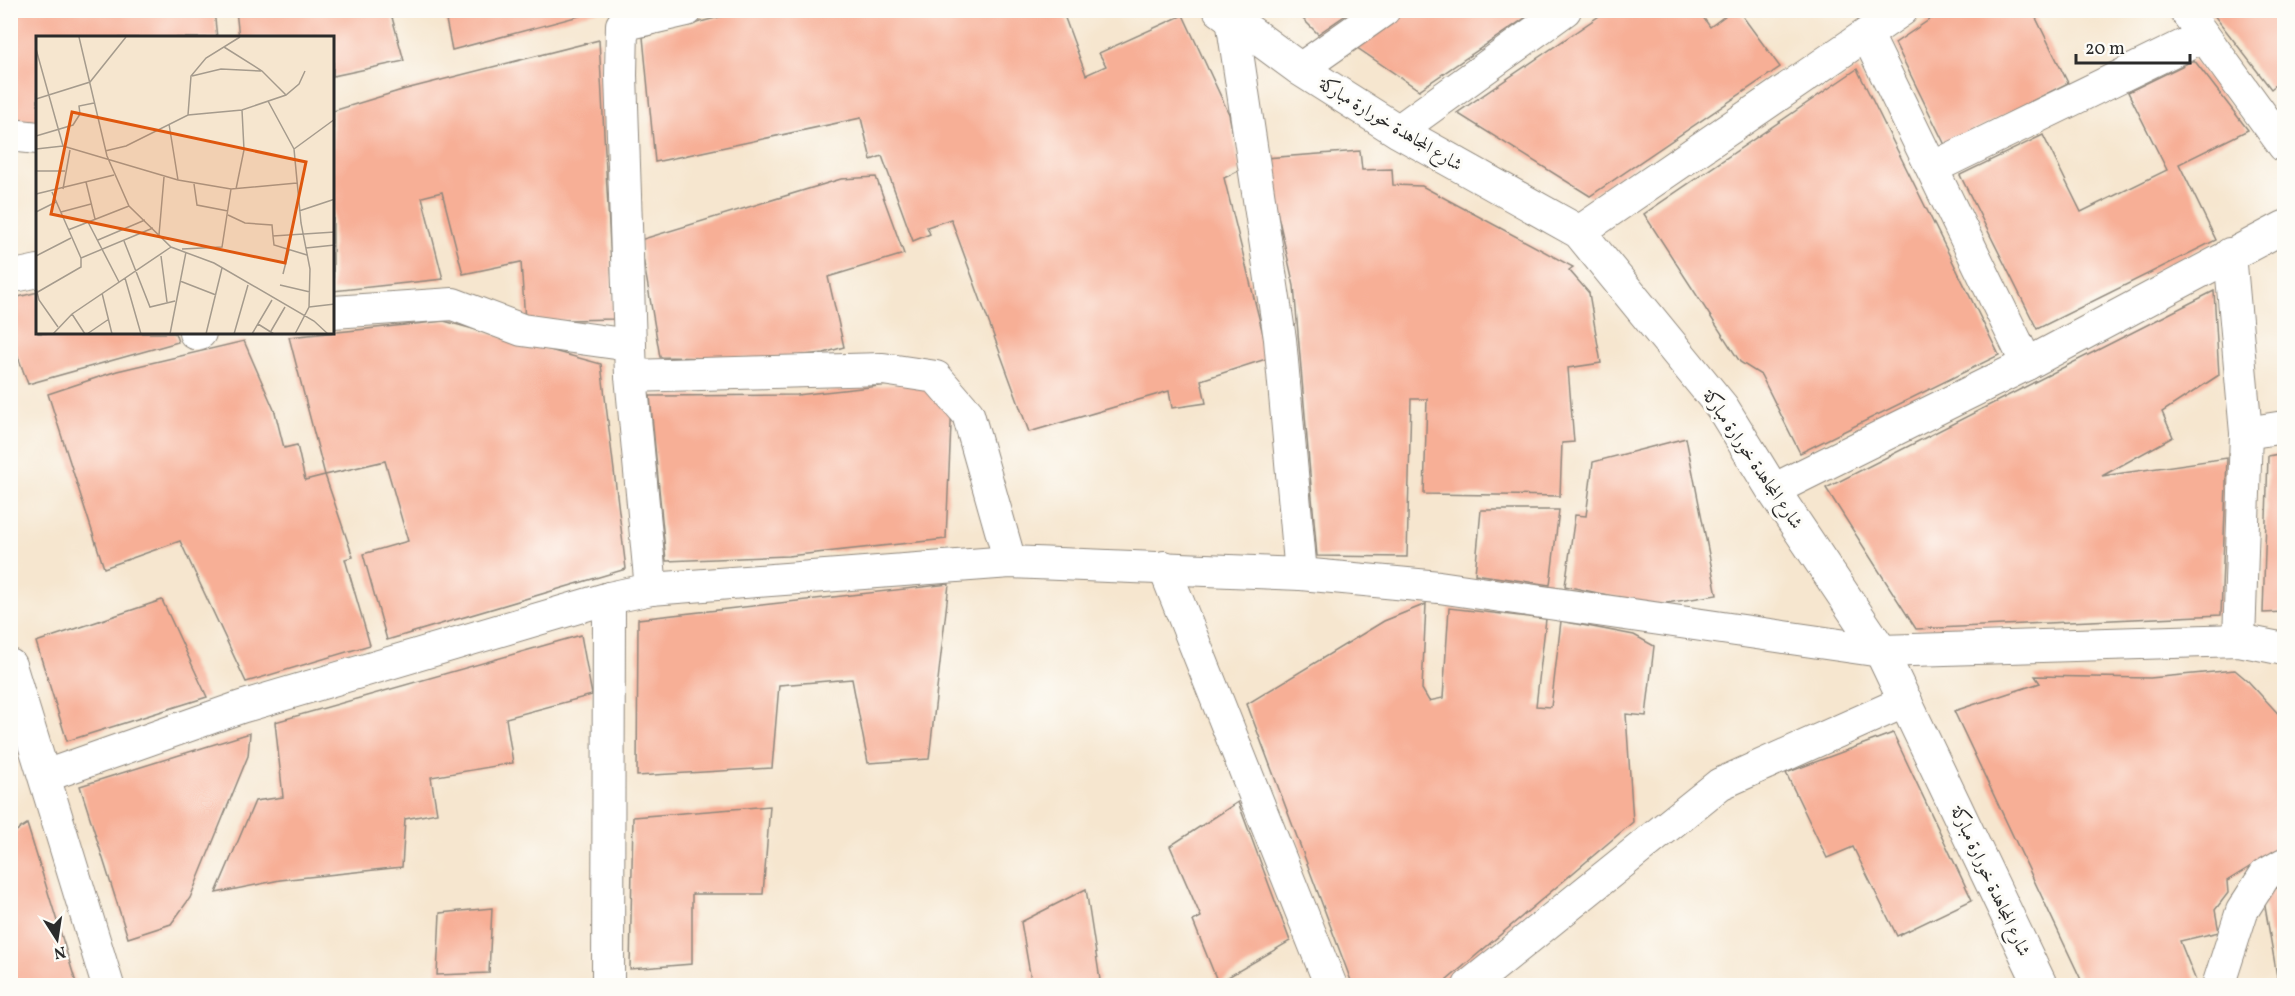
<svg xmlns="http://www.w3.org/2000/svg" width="2295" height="996" font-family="Vollkorn,Amiri,serif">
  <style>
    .building { fill: #f7af96 }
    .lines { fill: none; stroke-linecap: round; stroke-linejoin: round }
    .minor-casing { stroke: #90887d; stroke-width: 34 }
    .tertiary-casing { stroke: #90887d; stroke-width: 35 }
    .minor { stroke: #fff; stroke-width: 32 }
    .tertiary { stroke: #fff; stroke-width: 33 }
    .labels { text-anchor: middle; stroke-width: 6; stroke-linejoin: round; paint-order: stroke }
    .street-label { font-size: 18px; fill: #2b2b2b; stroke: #fdfcf7 }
    .inset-road { fill: none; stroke: #a59b8d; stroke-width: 1.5 }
    .view { fill: #df570e; fill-opacity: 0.15; stroke: #df570e; stroke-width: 3 }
    .inset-edge { fill: none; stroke: #2b2b2b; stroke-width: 3 }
  </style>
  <rect width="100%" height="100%" fill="#fdfcf7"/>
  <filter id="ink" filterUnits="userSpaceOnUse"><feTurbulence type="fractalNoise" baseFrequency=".0167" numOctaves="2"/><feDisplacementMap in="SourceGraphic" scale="12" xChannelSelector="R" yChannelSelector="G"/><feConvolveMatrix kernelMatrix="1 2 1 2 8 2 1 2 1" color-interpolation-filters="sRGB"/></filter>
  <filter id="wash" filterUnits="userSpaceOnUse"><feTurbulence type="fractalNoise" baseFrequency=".008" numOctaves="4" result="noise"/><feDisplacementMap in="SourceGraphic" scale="24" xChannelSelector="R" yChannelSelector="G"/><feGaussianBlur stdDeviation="1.35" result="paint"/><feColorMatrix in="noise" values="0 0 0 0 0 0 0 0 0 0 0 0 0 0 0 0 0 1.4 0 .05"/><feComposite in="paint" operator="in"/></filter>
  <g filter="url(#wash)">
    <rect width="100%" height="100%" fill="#f6e6cf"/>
    <g id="blocks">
      <!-- building -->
      <g class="building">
        <polygon points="10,10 214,10 217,38 38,38 38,122 10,119"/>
        <polygon points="236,10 390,10 404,61 333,76 333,38 239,38"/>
        <polygon points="444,10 598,10 598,11 452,50"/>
        <polygon points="746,10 1062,10 1086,75 1106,66 1099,53 1183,15 1229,114 1240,170 1224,178 1269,358 1201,380 1206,403 1172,408 1169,391 1029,432 951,219 927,227 930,234 913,241 882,156 871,160 861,118 655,162 643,37"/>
        <polygon points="1294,10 1353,10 1318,34"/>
        <polygon points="1404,10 1537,10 1419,90 1353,45"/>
        <polygon points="1608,10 1698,10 1710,27 1733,10 1738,10 1780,67 1590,196 1457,113"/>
        <polygon points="1944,10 2032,10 2068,83 1945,145 1895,43"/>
        <polygon points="2210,10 2284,10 2284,78 2271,89"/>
        <polygon points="599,40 614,319 525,321 521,262 463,274 442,192 422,197 443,279 333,291 333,111 402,90"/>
        <polygon points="2194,60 2248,130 2179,164 2216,240 2037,329 1960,175 2043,135 2081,212 2167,170 2128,92"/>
        <polygon points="1857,69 1999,355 1800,453 1761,375 1740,362 1644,214"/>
        <polygon points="1360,151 1362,170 1392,169 1393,185 1422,186 1573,267 1569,270 1589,293 1601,363 1568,368 1574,442 1562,443 1560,496 1424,494 1427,399 1411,399 1407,557 1317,556 1294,286 1265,158"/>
        <polygon points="876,177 904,254 828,277 844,347 824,353 763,359 660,357 640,240 841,179"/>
        <polygon points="2214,291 2219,375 2162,412 2173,437 2102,476 2227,458 2221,615 1916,629 1826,488"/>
        <polygon points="38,292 38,333 175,333 178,342 28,384 10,335 10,299"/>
        <polygon points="444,321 601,364 626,569 387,640 363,554 408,541 385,461 325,475 289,337"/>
        <polygon points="244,341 275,412 284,448 297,445 305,480 325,475 353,557 345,559 370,645 246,682 180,541 104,568 48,394 117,371"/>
        <polygon points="953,378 946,539 788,556 666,561 650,396 797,395"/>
        <polygon points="1686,438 1717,595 1654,605 1565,586 1575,515 1586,516 1593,462"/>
        <polygon points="2284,453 2284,612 2263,613 2268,456"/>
        <polygon points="1481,510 1559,510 1550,585 1475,574"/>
        <polygon points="949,584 929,759 868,763 852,679 779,685 772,768 637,776 638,619"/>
        <polygon points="162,600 207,697 67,741 36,642"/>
        <polygon points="1426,604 1422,689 1429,701 1443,698 1449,608 1546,619 1536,706 1551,707 1561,621 1634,635 1654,646 1646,716 1626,714 1633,822 1440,986 1353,986 1247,704 1384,621"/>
        <polygon points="581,635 592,695 506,718 513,763 431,777 437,813 405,819 402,867 280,880 216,893 255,801 283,797 275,722"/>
        <polygon points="2235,670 2248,681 2284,720 2284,846 2227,881 2228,893 2215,910 2219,932 2180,941 2198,986 2084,986 1954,711 2040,683 2035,676 2150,678"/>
        <polygon points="250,733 248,756 190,898 171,924 128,938 80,786"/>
        <polygon points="1893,733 1972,900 1897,936 1853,847 1827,858 1786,773"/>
        <polygon points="1238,802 1290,941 1218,983 1193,921 1201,917 1170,846"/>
        <polygon points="770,806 763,894 692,894 692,964 630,969 633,817"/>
        <polygon points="27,824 77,986 10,986 10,835"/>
        <polygon points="2284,884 2284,986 2269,986 2278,982 2263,895"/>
        <polygon points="1086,889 1100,980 1076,986 1032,986 1021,922"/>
        <polygon points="492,908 489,973 437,975 440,913"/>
      </g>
    </g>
  </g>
  <g filter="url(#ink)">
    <use href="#blocks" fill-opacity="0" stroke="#90887d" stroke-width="1.5"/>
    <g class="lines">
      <defs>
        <g id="minor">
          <polyline points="2185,10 2284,146"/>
          <polyline points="1232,19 1280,339 1301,574"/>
          <polyline points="1867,35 2027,364"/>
          <polyline points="1300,69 1384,10"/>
          <polyline points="1398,131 1565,10"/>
          <polyline points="10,135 38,138"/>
          <polyline points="1932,168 2201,37"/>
          <polyline points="1579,232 1902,10"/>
          <polyline points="2230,254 2246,433 2239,640"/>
          <polyline points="10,277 38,271"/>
          <polyline points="333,312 453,304 522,330 630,345"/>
          <polyline points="195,333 200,333"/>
          <polyline points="631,376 883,369 936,377 968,414 1010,562"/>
          <polyline points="2246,433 2284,427"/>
          <polyline points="1773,490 2027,364 2284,227"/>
          <polyline points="1164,567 1331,986"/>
          <polyline points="651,589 631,376 621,75 622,25 687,10"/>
          <polyline points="10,665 108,986"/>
          <polyline points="45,776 241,707 609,598 651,589 1010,562 1301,574 1439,587 1881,651 2239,640 2284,649"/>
          <polyline points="608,986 609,598"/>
          <polyline points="1469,986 1720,784 1906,701"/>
          <polyline points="2218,986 2242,911 2265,875 2284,864"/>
        </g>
        <polyline id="tertiary" points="1220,10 1300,69 1398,131 1579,232 1722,407 1773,490 1881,651 2041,986"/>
      </defs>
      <!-- minor casing -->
      <use href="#minor" class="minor-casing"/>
      <!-- tertiary casing -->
      <use href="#tertiary" class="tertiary-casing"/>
      <!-- minor -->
      <use href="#minor" class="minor"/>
      <!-- tertiary -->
      <use href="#tertiary" class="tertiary"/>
    </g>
  </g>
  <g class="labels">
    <!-- street labels -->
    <g class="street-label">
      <text transform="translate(1391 124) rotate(31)" y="6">شارع المجاهدة خورارة مباركة</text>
      <text transform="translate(1753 459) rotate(56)" y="6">شارع المجاهدة خورارة مباركة</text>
      <text transform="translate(1991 881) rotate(65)" y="6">شارع المجاهدة خورارة مباركة</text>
    </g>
  </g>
  <!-- overview -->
  <g transform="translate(36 36)">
    <rect width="298" height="298" fill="#f6e6cf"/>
    <path class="inset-road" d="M43 1 71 120 93 170 135 211 178 227 278 285 292 298M188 11 226 35 250 59M0 13 27 110M156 40 185 33 225 35M0 63 54 46 90 1M232 65 258 113M152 79 155 40 170 22 204 1M133 88 142 144M0 100 37 89 44 78 43 70 58 67M0 113 27 110 142 144 195 153 261 147M69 115 90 110 152 79 206 74 250 59 263 48 269 35M0 135H29M50 146 59 183M158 148 161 169 192 175M27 153 34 114M200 153 208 114 206 74M16 156 45 222M0 158 78 139M263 175 299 163M0 176 20 166M25 176 55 168M192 179 209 187 236 189 237 200 299 196M52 186 83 246M32 194 93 170M123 199 128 141M237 200 238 209 271 219M62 204 109 184M88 205 114 271 139 265M270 212 299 209M146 213 186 211 195 153M0 220 35 202M125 220 131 266M247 238 253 214M89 242 105 298M144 245 180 259M244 249 274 256M0 252 3 264 22 291M0 257 45 231V222L117 192M66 257 76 298M273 271 299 268M36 278 49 298M222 288 238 298M235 295 249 271M17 298 36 278 135 211M51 298 73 283M134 298 150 216M170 298 186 232M198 298 212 249M216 298 236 264M259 298 273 271 274 233 265 187 258 113 299 83"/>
    <path class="view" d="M36 76 270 126 249 227 15 178Z"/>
    <rect width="298" height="298" class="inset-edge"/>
  </g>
  <!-- margin -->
  <rect width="2295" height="996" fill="none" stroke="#fdfcf7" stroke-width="36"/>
  <!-- north arrow -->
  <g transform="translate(57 939) rotate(168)" stroke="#fdfcf7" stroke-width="4.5" paint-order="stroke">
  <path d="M0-4.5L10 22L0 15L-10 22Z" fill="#2b2b2b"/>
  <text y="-9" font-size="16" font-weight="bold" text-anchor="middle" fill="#2b2b2b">N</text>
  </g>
  <!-- scale -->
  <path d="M2076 54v9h114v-9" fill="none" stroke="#2b2b2b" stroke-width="3"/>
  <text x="2085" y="54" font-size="18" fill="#2b2b2b" stroke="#fdfcf7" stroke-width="4.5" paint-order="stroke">20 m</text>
</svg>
